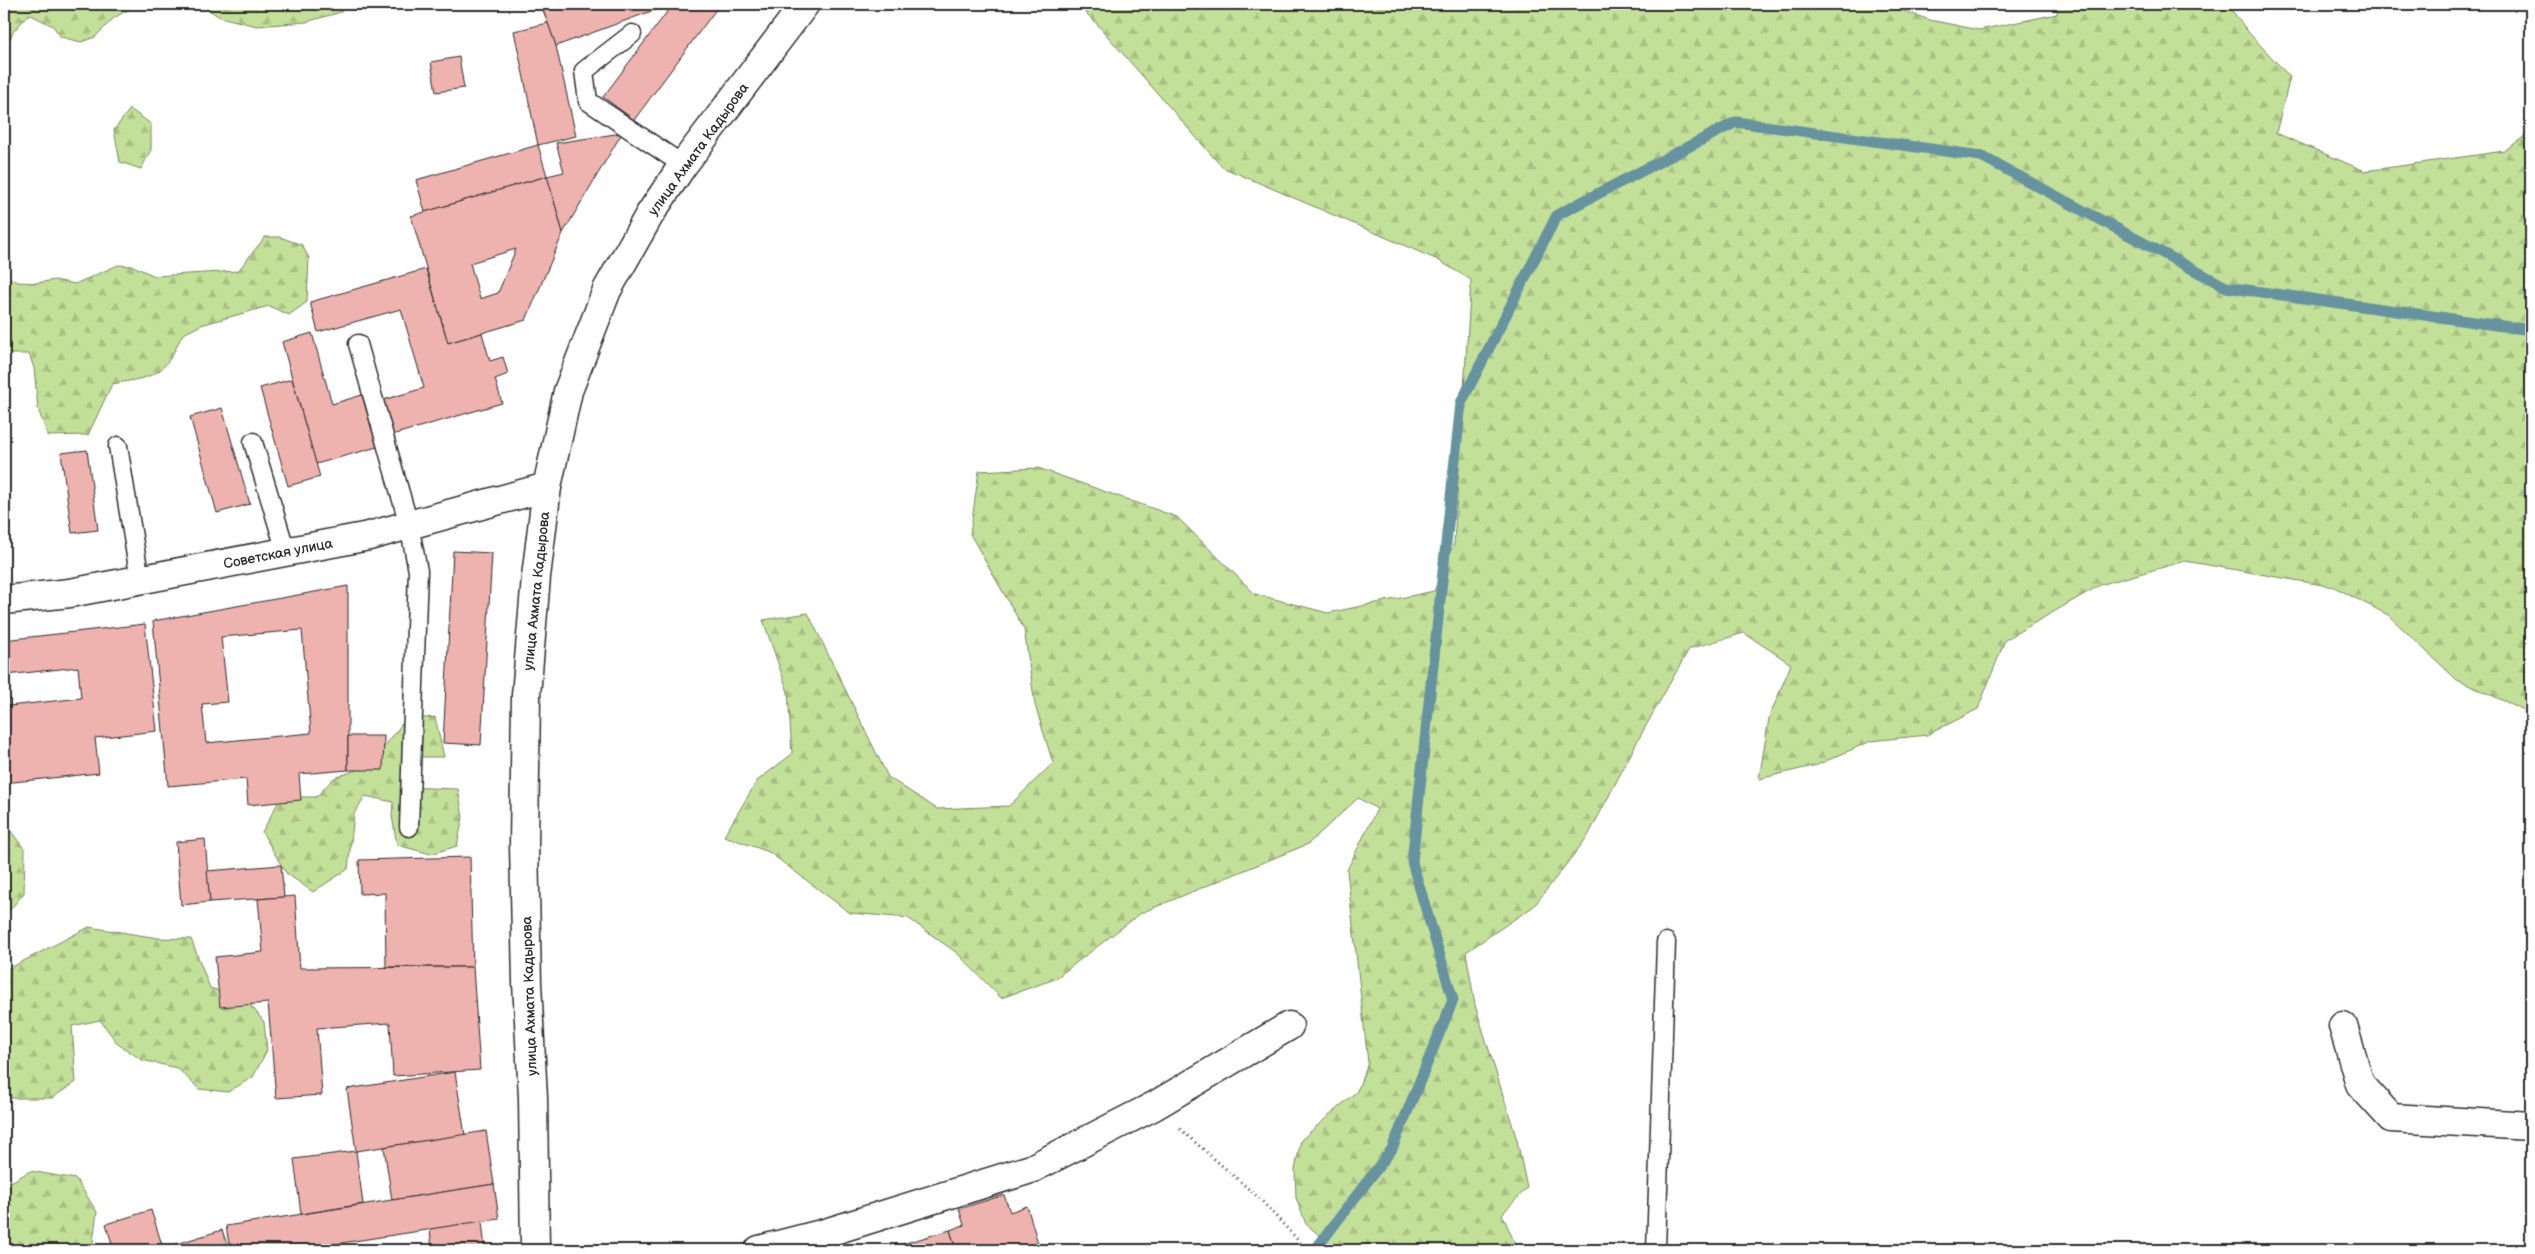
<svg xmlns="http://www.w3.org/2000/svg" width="2535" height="1254" font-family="'Balsamiq Sans',sans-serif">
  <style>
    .forest { fill: url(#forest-firs); stroke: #778662 }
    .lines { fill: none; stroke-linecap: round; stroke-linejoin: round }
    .stream { stroke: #66939f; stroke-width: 11 }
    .building { fill: #eeb3af; stroke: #2b2b2b; fill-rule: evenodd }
    .service-casing { stroke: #2b2b2b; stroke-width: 21 }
    .minor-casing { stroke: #2b2b2b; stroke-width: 31 }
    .tertiary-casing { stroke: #2b2b2b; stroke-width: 31 }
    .path { stroke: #2b2b2b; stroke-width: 3; stroke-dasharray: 1 4; stroke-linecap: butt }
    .service { stroke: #fff; stroke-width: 18 }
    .minor { stroke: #fff; stroke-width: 28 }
    .tertiary { stroke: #fff; stroke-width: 28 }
    .labels { text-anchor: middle; stroke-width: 4.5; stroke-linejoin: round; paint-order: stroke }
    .street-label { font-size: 14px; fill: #2b2b2b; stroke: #fff }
  </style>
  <defs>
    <pattern id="forest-firs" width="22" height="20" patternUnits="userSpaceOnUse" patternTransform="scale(1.25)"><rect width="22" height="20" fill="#c3e098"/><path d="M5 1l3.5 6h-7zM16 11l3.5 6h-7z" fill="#a8c083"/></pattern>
  </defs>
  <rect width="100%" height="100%" fill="#fff"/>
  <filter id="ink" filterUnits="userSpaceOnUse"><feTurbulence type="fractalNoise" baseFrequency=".02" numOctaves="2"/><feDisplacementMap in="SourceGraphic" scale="10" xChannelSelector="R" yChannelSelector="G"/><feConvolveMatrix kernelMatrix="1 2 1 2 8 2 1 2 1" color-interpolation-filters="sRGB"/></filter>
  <g filter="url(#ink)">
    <!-- forest -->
    <g class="forest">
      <polygon points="4,4 138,4 114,18 95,37 81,42 61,37 53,26 29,14 13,32 7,46 4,99"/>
      <polygon points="145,4 348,4 341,12 306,22 257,26 220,17 204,7"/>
      <polygon points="1077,4 1891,4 1895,8 1930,20 1979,30 2057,14 2058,4 2227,4 2249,33 2290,77 2276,133 2365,171 2504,151 2531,132 2531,713 2457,680 2388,615 2334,587 2185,561 2100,585 2005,640 1978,709 1927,735 1871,741 1817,765 1759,779 1769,718 1791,664 1744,633 1689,649 1638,740 1588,836 1534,906 1466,952 1475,1005 1517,1140 1527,1188 1502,1214 1516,1246 1514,1250 1337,1250 1306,1224 1296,1198 1295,1170 1301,1140 1357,1091 1368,1063 1347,870 1377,809 1358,798 1308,844 1141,913 1055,979 1001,998 957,953 908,918 850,913 769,852 724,836 757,781 792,754 788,692 763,620 808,613 888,777 937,809 1009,806 1053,763 1035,705 1024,629 970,534 979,471 1038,468 1177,517 1255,594 1328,613 1434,591 1454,543 1471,280 1438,260 1222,167 1096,23"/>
      <polygon points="130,109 151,124 151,150 141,169 120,162 114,130"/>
      <path d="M265 237H280L302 245 309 258 307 302 289 315 269 306 201 325 182 335C163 378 156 376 112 384L88 435 48 436 38 409 34 368 29 354H4V275L17 282 37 283 55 280 75 284 118 265 133 266 155 276 238 271Z"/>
      <polygon points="435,717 444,757 422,757 403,771 403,787 458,789 463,817 457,846 431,854 397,845 392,816 393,802 365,796 354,814 348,869 313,892 286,873 262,832 281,797 316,797 334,778 370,765 405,720"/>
      <polygon points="4,822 25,850 24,893 4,917"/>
      <polygon points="89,927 158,938 191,939 210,988 246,999 264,1022 267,1050 253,1077 228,1092 199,1089 177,1068 142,1060 118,1044 100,1020 72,1026 76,1082 52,1098 7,1098 4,1094 4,978 6,970"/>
      <polygon points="30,1171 76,1179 97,1212 92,1250 13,1250 4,1245 4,1186"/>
    </g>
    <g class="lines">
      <!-- stream -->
      <polyline class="stream" points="1315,1250 1392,1149 1453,1000 1412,862 1461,403 1557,215 1736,122 1981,156 2226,287 2531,330"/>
    </g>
    <!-- building -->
    <g class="building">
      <polygon points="561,4 671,4 556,46 543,10"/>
      <polygon points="673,4 720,4 634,120 603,97"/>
      <polygon points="548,23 556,46 576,136 538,145 514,31"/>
      <polygon points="459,57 464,88 436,92 431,62"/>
      <polygon points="622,133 563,233 547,176 564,172 556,143"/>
      <polygon points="538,145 547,176 425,212 416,180"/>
      <path d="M547 176 563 233 526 320 448 343 411 216ZM516 249 498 293 480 299 470 263Z"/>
      <polygon points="426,269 448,343 482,333 490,361 503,357 508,374 495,379 502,403 392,435 383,400 424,388 401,309 318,332 310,302"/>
      <polygon points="312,333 332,404 362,395 377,447 316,464 282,342"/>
      <polygon points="292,379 320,477 288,486 260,388"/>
      <polygon points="222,408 250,504 217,513 190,417"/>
      <polygon points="87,450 98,530 72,533 61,453"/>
      <polygon points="453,551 492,553 481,745 443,743"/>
      <path d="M348 586V770L299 774 301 800 248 805 246 779 168 786 153 621ZM302 630 311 733 206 743 202 704 228 702 221 637Z"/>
      <path d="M145 624 157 731 95 738 99 773 4 783V640ZM78 667 81 698 9 706 6 675Z"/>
      <polygon points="348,736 384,736 383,770 348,770"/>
      <polygon points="205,839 210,902 181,905 176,842"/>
      <polygon points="470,857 473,967 386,967 385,893 360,894 359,860"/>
      <polygon points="281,865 284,897 210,902 207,871"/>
      <polygon points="295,896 300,968 473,967 480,1070 393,1076 390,1023 317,1028 322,1095 276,1098 268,1003 220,1007 215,957 263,952 258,899"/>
      <polygon points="455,1072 465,1135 356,1151 347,1089"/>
      <polygon points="486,1131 494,1184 392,1200 384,1147"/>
      <polygon points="356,1151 363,1204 301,1214 294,1159"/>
      <polygon points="494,1184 499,1219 295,1250 230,1250 226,1226"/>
      <polygon points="1004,1195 1010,1212 1027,1206 1040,1250 956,1250 950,1230 964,1225 959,1209"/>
      <polygon points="151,1210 163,1248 156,1250 114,1250 106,1224"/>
      <polygon points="482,1221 485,1250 432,1250 430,1229"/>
      <polygon points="222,1230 229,1250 156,1250 163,1248"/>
      <polygon points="950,1230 956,1250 882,1250"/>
    </g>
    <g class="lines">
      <defs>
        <g id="service">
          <polyline points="632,34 584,71 588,101 683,165"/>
          <polyline points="358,344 409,525 418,571 409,827"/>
          <polyline points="253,442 286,552"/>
          <polyline points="118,446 140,580"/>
          <polyline points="1656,1250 1666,942"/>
        </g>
        <g id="minor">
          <polyline points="4,600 70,593 369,536 547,487"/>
          <polyline points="2343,1026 2360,1084 2391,1118 2531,1126"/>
          <polyline points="759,1250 825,1233 1031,1169 1154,1106 1289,1026"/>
        </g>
        <polyline id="tertiary" points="535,1250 533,1098 527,983 524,845 526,695 536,577 547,487 568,391 607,290 650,214 683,165 805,4"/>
      </defs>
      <!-- service casing -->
      <use href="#service" class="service-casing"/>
      <!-- minor casing -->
      <use href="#minor" class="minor-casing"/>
      <!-- tertiary casing -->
      <use href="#tertiary" class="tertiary-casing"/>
      <!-- path -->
      <polyline class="path" points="1180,1129 1259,1198 1307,1250"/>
      <!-- service -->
      <use href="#service" class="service"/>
      <!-- minor -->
      <use href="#minor" class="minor"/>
      <!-- tertiary -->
      <use href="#tertiary" class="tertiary"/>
    </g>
  </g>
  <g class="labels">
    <!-- street labels -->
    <g class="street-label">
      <text transform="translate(698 149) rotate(-54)" y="5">улица Ахмата Кадырова</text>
      <text transform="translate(278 553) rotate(-11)" y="5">Советская улица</text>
      <text transform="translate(536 591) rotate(-84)" y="5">улица Ахмата Кадырова</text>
      <text transform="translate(529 996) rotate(-92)" y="5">улица Ахмата Кадырова</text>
    </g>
  </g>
  <!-- margin -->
  <rect width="2535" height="1254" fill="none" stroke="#fff" stroke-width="20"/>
  <rect x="10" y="10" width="2515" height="1234" fill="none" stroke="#2b2b2b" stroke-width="2" filter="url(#ink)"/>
</svg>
